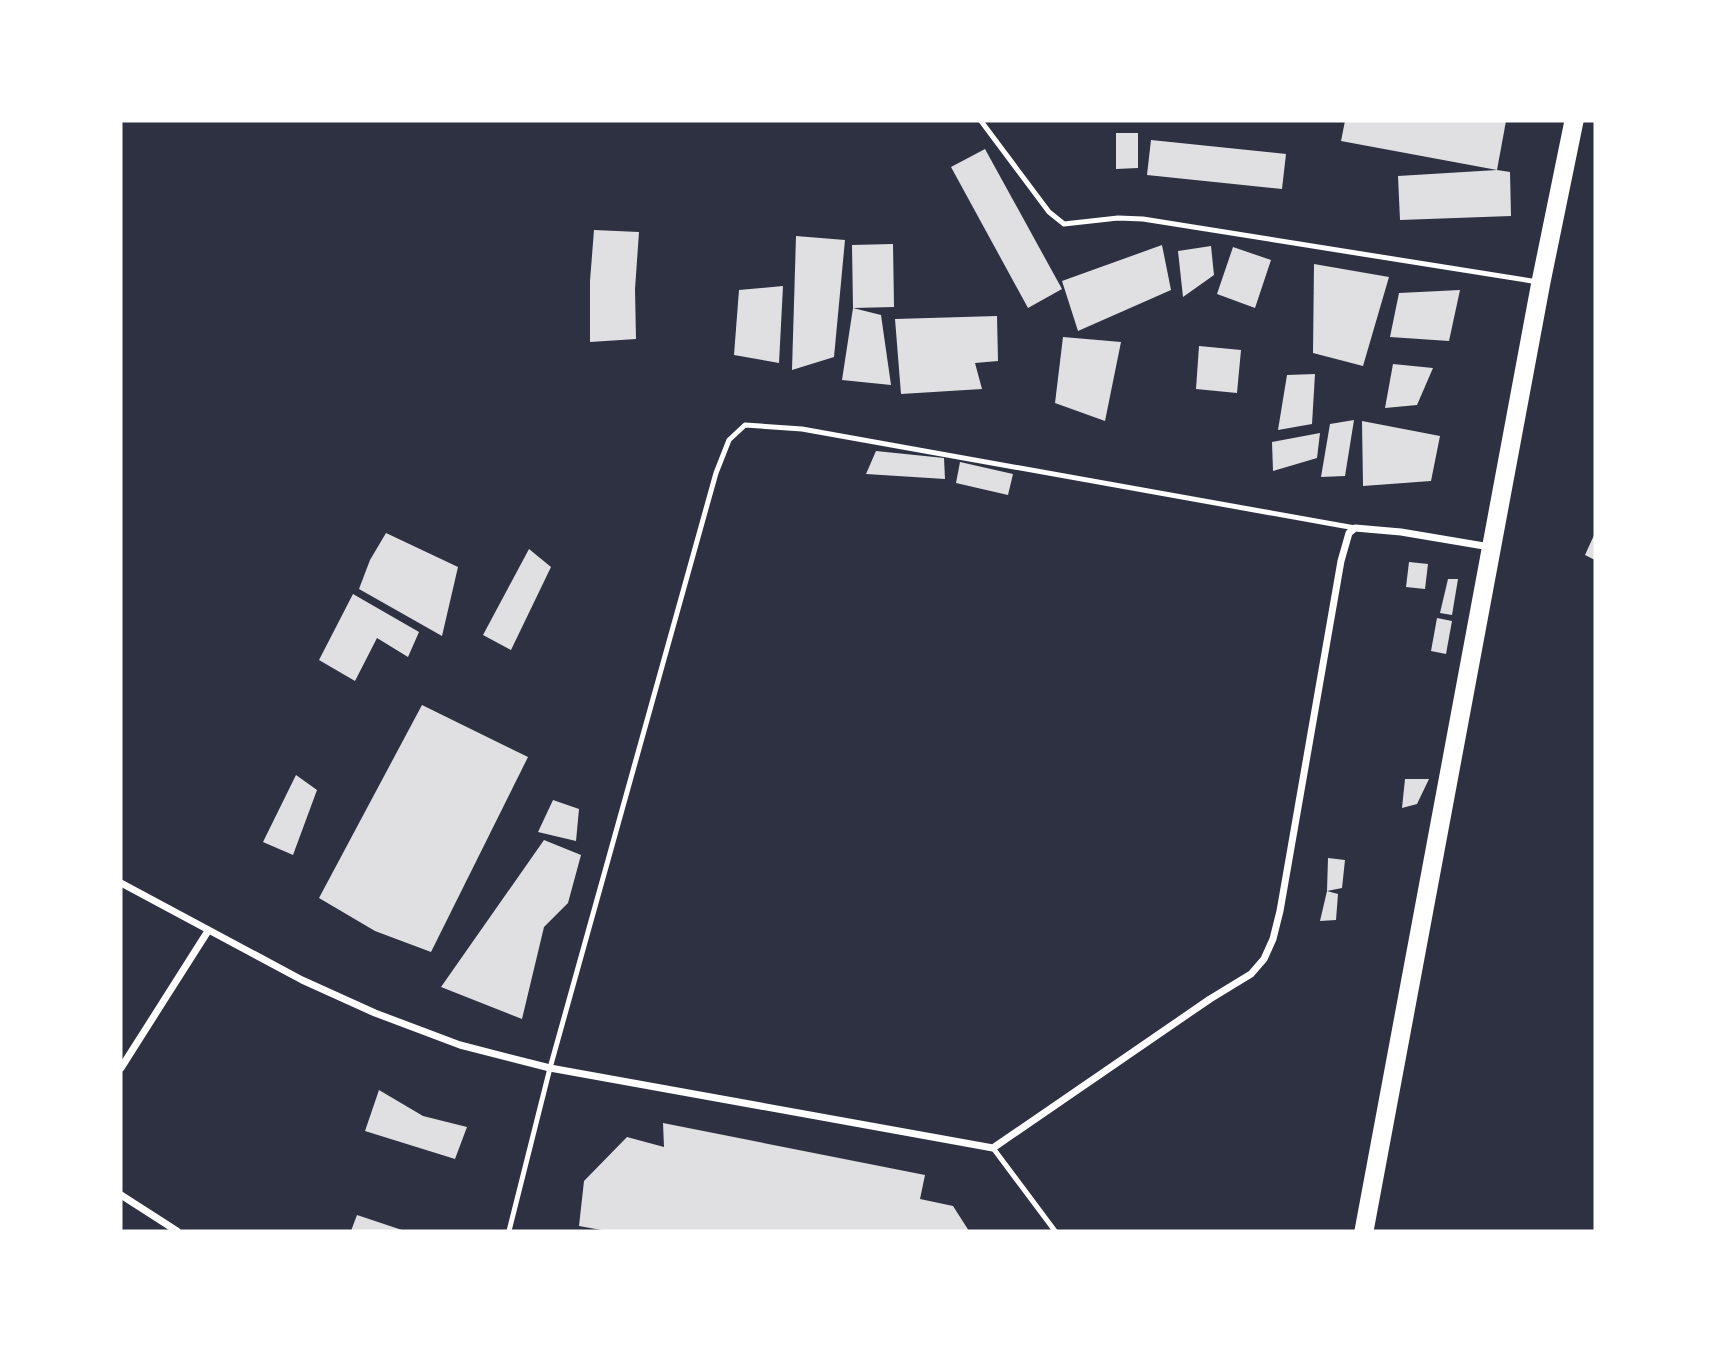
<svg xmlns="http://www.w3.org/2000/svg" width="1716" height="1352" font-family="Raleway,sans-serif">
  <style>
    .building { fill: #e0e0e3 }
    .lines { fill: none; stroke-linecap: round; stroke-linejoin: round }
    .service { stroke: #fff; stroke-width: 5 }
    .minor { stroke: #fff; stroke-width: 7 }
    .trunk { stroke: #fff; stroke-width: 19 }
  </style>
  <rect width="100%" height="100%" fill="#2d3142"/>
  <!-- building -->
  <g class="building">
    <polygon points="1345,121 1506,121 1497,170 1341,141"/>
    <polygon points="1116,133 1138,133 1138,168 1116,169"/>
    <polygon points="1151,140 1286,154 1282,189 1147,175"/>
    <polygon points="985,149 1062,289 1028,308 951,167"/>
    <polygon points="1497,170 1510,172 1511,216 1400,220 1398,176"/>
    <polygon points="594,230 639,232 635,289 636,339 590,342 590,281"/>
    <polygon points="796,236 845,240 834,357 792,370"/>
    <polygon points="893,244 894,307 853,308 881,315 891,385 842,380 853,308 852,245"/>
    <polygon points="1162,245 1171,290 1078,331 1062,281"/>
    <polygon points="1211,246 1214,275 1183,297 1178,251"/>
    <polygon points="1233,247 1271,260 1255,308 1217,294"/>
    <polygon points="1314,264 1389,277 1363,366 1313,353"/>
    <polygon points="783,286 779,363 734,355 739,290"/>
    <polygon points="1460,290 1449,341 1390,337 1399,293"/>
    <polygon points="997,316 998,361 975,363 982,389 901,394 895,319"/>
    <polygon points="1063,337 1121,342 1105,421 1055,403"/>
    <polygon points="1199,346 1241,350 1237,393 1196,389"/>
    <polygon points="1393,364 1433,368 1417,405 1385,408"/>
    <polygon points="1315,374 1312,424 1278,430 1287,375"/>
    <polygon points="1354,420 1345,476 1321,477 1330,424"/>
    <polygon points="1362,421 1440,436 1431,481 1363,486"/>
    <polygon points="1320,433 1317,458 1273,471 1272,442"/>
    <polygon points="876,451 944,458 945,479 866,474"/>
    <polygon points="960,462 1013,474 1008,495 956,483"/>
    <polygon points="386,533 458,567 442,636 359,589 370,560"/>
    <polygon points="1595,533 1595,560 1585,555"/>
    <polygon points="529,549 551,567 511,650 483,635"/>
    <polygon points="1409,562 1428,564 1425,589 1406,587"/>
    <polygon points="1448,579 1458,579 1452,615 1440,613"/>
    <polygon points="353,594 419,632 408,657 377,638 355,681 319,660"/>
    <polygon points="1437,618 1452,621 1446,654 1431,651"/>
    <polygon points="422,705 528,757 431,952 375,931 319,898"/>
    <polygon points="296,775 317,790 293,855 263,842"/>
    <polygon points="1405,779 1429,779 1417,804 1402,808"/>
    <polygon points="553,800 579,809 576,841 538,832"/>
    <polygon points="544,840 581,855 568,903 544,927 522,1019 441,987"/>
    <polygon points="1328,858 1345,860 1342,888 1327,891 1338,894 1336,920 1320,921 1327,891"/>
    <polygon points="379,1090 423,1116 467,1127 455,1159 365,1131"/>
    <polygon points="663,1123 925,1175 920,1199 953,1206 969,1231 607,1231 579,1226 584,1181 627,1137 664,1147"/>
    <polygon points="357,1215 405,1231 351,1231"/>
  </g>
  <g class="lines">
    <!-- service -->
    <g class="service">
      <polyline points="981,121 1049,212 1064,224 1118,218 1143,219 1538,282"/>
      <polyline points="993,1148 1055,1231"/>
      <polyline points="509,1231 550,1068 716,473 729,440 745,425 802,429 1355,528"/>
    </g>
    <!-- minor -->
    <g class="minor">
      <polyline points="121,883 302,980 375,1013 460,1045 550,1068 993,1148 1210,999 1251,974 1264,959 1273,939 1280,911 1341,561 1349,533 1355,528 1401,532 1490,547"/>
      <polyline points="121,1068 208,931"/>
      <polyline points="121,1195 177,1231"/>
    </g>
    <!-- trunk -->
    <polyline class="trunk" points="1364,1231 1541,282 1574,121"/>
  </g>
  <!-- border -->
  <rect width="1716" height="1352" fill="none" stroke="#ffffff" stroke-width="245"/>
</svg>
